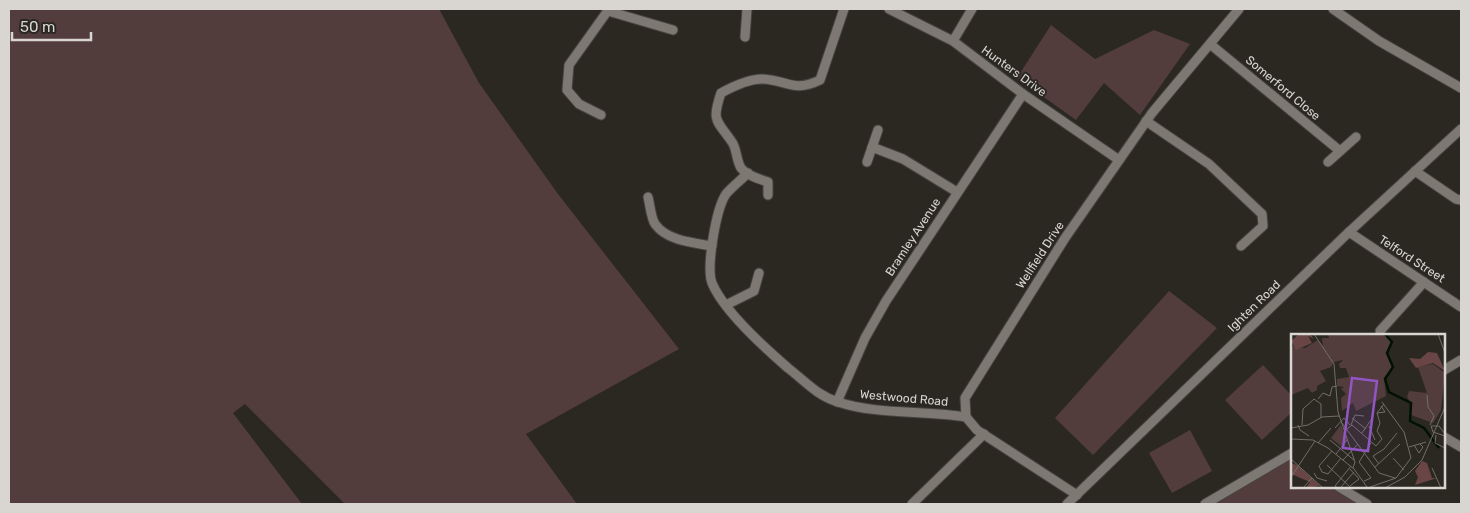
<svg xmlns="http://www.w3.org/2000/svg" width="1470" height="513" font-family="Rubik,sans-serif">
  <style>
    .green { fill: #523c3c }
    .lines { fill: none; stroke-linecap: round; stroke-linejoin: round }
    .street-casing { stroke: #47443f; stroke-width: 11 }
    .street { stroke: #7d7972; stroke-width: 9 }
    .labels { text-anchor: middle; stroke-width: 4; stroke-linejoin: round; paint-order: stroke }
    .street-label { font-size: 12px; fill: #d9d6d2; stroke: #2b2822 }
    .inset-river { fill: none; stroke: #011201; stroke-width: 2.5 }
    .inset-road { fill: none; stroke: #716e68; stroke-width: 1 }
    .view { fill: #9256c4; fill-opacity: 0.15; stroke: #9256c4; stroke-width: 2.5 }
    .inset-edge { fill: none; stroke: #d9d6d2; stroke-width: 2.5 }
  </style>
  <rect width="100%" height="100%" fill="#2b2822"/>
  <!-- green -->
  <g class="green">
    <polygon points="9,9 439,9 479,83 558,194 679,349 526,434 577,504 345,504 245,404 233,413 302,504 9,504"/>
    <polygon points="1051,25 1095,59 1154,30 1190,44 1140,115 1104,83 1076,120 1017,78"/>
    <polygon points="1169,291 1217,328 1093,455 1055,418"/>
    <polygon points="1263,365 1292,396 1292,412 1262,440 1225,400"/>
    <polygon points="1190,430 1212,471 1172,493 1149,453"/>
    <polygon points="1289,455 1292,457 1292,487 1339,487 1367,504 1199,504"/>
  </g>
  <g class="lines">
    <defs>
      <g id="street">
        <polyline points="889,9 953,41 1023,94 1119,160"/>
        <polyline points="1333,9 1379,41 1461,88"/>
        <polyline points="608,11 673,30"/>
        <polyline points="745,37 747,9"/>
        <polyline points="953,41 972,9"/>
        <polyline points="1210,44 1340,151"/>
        <polyline points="601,115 579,104 567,90 569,65 609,9"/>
        <polyline points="1146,121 1209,164 1262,214 1263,226 1241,246"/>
        <polyline points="872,147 903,159 957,192"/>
        <polyline points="867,162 878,130"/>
        <polyline points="1328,162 1356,137"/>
        <polyline points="1415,171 1456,199 1461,200"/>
        <path d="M748 173C741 180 732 187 726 194 716 209 706 267 712 283 723 310 766 349 788 368 805 381 816 395 838 402 877 415 924 410 966 417"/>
        <path d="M768 195V182C759 179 746 175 741 168 736 160 737 149 732 142 717 120 711 122 721 93 732 87 749 79 762 79 788 80 793 93 820 80L844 9"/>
        <path d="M648 197C650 205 651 218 655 224 667 241 694 243 712 246"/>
        <polyline points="1349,232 1461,307"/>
        <polyline points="726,305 754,291 759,273"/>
        <polyline points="1380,331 1424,282"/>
        <polyline points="1444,370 1461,360"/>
        <polyline points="837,402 865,338 886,301 1023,94"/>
        <polyline points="1444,437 1461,447"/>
        <polyline points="1339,487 1367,504"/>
        <polyline points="1077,495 977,430 966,417 965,398 1065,238 1152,113 1239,9"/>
        <polyline points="912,504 984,434"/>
        <polyline points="1067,504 1349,232 1461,129"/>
        <polyline points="1205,504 1292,453"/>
      </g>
    </defs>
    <!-- street casing -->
    <use href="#street" class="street-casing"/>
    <!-- street -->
    <use href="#street" class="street"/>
  </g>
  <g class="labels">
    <!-- street labels -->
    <g class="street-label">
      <text transform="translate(1014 71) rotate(36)" y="4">Hunters Drive</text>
      <text transform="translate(1283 88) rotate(40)" y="4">Somerford Close</text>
      <text transform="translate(913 237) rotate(-57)" y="4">Bramley Avenue</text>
      <text transform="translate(1040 255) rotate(-57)" y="4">Wellfield Drive</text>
      <text transform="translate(1412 259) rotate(33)" y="4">Telford Street</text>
      <text transform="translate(1254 306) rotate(-44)" y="4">Ighten Road</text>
      <text transform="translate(904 398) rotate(5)" y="4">Westwood Road</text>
    </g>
  </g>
  <!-- overview -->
  <g transform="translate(1291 334)">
    <rect width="154" height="154" fill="#2b2822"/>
    <path d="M37 0H92L100 6 96 20 102 33 93 44 95 62 65 77 62 69 51 77 50 64 55 60 50 55 53 53 46 52V45L58 43 55 34H49L48 30 52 26 43 28 40 33 29 37 35 47 26 52V56L21 59 17 54 0 61V12L14 14 27 6 32 13 31 4H38ZM142 30 154 39 150 76 142 89 120 81 121 70 116 63 118 57 136 59 127 33ZM50 91 56 106 51 113 40 104Z" fill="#523c3c"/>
    <path d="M8 0H19L23 5 17 2 21 9 5 16 0 7ZM137 18 146 19 154 37 142 29 125 34 118 24 129 25ZM131 127 136 129 141 144H146L124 151 127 143 124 137ZM0 129 6 131 29 152 15 154 19 148 0 140Z" fill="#694645"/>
    <path class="inset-river" d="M94 0 101 8 96 19 102 33 94 45 98 58 120 69 119 87 133 94 148 114"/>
    <path class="inset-road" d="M23 0 43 30 47 78 64 128 62 134M147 0 154 19M136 61 137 73 143 82 139 91M27 65 32 59 39 62 41 53 46 52M86 79 94 78 90 72M61 84 75 95M51 89 88 139 104 144M7 91 9 96 18 102M11 91 12 75 23 65 30 70V84M60 91 64 81 73 82M78 92 84 106M0 94 17 91 31 83 48 82M44 94 53 84 59 91M56 95 61 91 85 112 91 105 86 97 89 89 86 79 93 70M71 99 82 83M154 100 148 92H140L142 98 154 102M145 101 144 109 154 114M0 105 22 106 37 114 63 135 76 153M39 106 64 127M27 109 40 94M123 111 128 119 132 113 129 110M118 113 135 108M45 120 56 106M102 124 113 136M0 125 32 154M52 126 67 110M68 128 80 144 73 147M68 128 80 109M88 130 82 122 93 115 106 99M36 131 60 154M84 133 109 110M141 134 150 154M59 135 68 145 59 152M31 138 28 132 41 117M31 138 37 140 50 124M23 139 26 144 36 147M0 143 24 107M79 153 105 144 120 124 113 98 91 68M4 154H12L21 144M47 154 44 152 60 132M49 154 63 138M94 154 114 143 131 126 154 73"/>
    <path class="view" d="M61 44 86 47 77 117 52 114Z"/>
    <rect width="154" height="154" class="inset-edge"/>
  </g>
  <!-- border -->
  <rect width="1470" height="513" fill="none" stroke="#d9d6d2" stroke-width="20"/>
  <!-- scale -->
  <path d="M12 32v8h79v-8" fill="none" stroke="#d9d6d2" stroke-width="2.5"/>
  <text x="20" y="32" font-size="15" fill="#d9d6d2" stroke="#2b2822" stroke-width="4" paint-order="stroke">50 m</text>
</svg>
